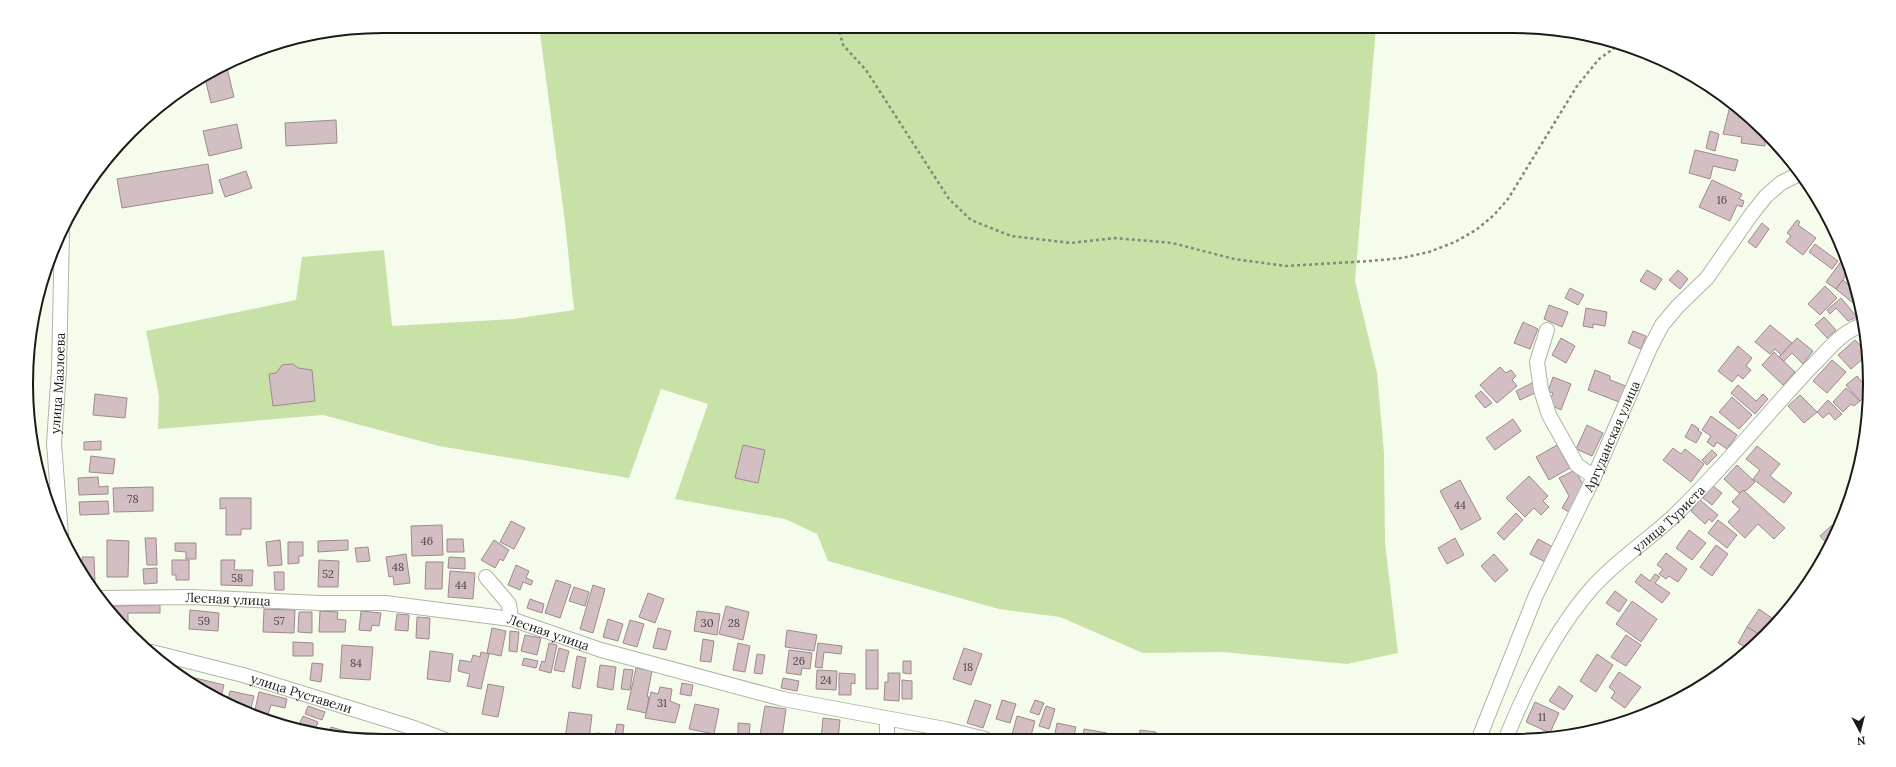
<svg xmlns="http://www.w3.org/2000/svg" width="1896" height="767" font-family="Lora,serif">
  <style>
    .green { fill: #c8e1a7 }
    .building { fill: #d3bfc3; stroke: #9e8a8e }
    .lines { fill: none; stroke-linecap: round; stroke-linejoin: round }
    .minor-casing { stroke: #afb6a5; stroke-width: 16 }
    .path { stroke: #83887c; stroke-width: 2.5; stroke-dasharray: 3 3; stroke-linecap: butt }
    .minor { stroke: #fff; stroke-width: 14 }
    .labels { text-anchor: middle; stroke-width: 3; stroke-linejoin: round; paint-order: stroke }
    .number-label { font-size: 11px; fill: #484541 }
    .street-label { font-size: 13px; fill: #191c16; stroke: #fff }
    .rim { fill: none; stroke: #191c16; stroke-width: 2 }
  </style>
  <rect width="100%" height="100%" fill="#f5fceb"/>
  <!-- green -->
  <polygon class="green" points="539,26 1376,26 1355,281 1377,373 1384,453 1385,543 1398,653 1347,664 1223,652 1143,653 1060,617 999,609 828,561 817,534 785,519 675,499 708,404 661,389 629,478 439,446 323,415 158,429 159,396 146,331 296,300 302,257 384,250 392,326 513,319 574,310 565,222"/>
  <!-- building -->
  <g class="building">
    <polygon points="226,64 234,97 211,103 204,74"/>
    <polygon points="1731,102 1748,115 1765,133 1765,146 1741,143 1742,137 1723,134"/>
    <polygon points="336,120 337,143 286,146 285,123"/>
    <polygon points="237,124 242,148 209,156 203,131"/>
    <polygon points="1710,131 1719,134 1715,151 1706,148"/>
    <polygon points="1695,150 1738,160 1735,171 1713,166 1710,179 1689,173"/>
    <polygon points="208,164 213,193 122,208 117,179"/>
    <polygon points="246,171 252,188 225,197 219,180"/>
    <polygon points="1712,180 1742,194 1739,199 1744,201 1742,207 1737,205 1730,221 1699,207"/>
    <polygon points="1797,220 1800,222 1798,225 1816,238 1803,255 1786,242 1791,236 1787,233"/>
    <polygon points="1762,223 1769,229 1756,248 1748,242"/>
    <polygon points="1815,244 1838,261 1832,269 1809,252"/>
    <polygon points="1845,256 1850,270 1836,289 1826,282"/>
    <polygon points="1647,270 1662,279 1655,290 1640,281"/>
    <polygon points="1678,270 1688,279 1680,289 1669,280"/>
    <polygon points="1843,280 1851,287 1855,282 1859,296 1853,303 1836,289"/>
    <polygon points="1825,286 1837,298 1820,315 1808,304"/>
    <polygon points="1570,288 1584,295 1578,305 1565,298"/>
    <polygon points="1841,298 1857,317 1848,321 1836,308 1830,314 1827,310"/>
    <polygon points="1549,305 1568,312 1562,327 1544,319"/>
    <polygon points="1586,308 1607,312 1605,326 1593,324 1593,328 1583,326"/>
    <polygon points="1824,317 1836,330 1827,338 1815,325"/>
    <polygon points="1523,322 1538,329 1530,349 1514,343"/>
    <polygon points="1770,325 1792,343 1781,355 1775,349 1770,354 1755,342"/>
    <polygon points="1633,331 1646,336 1641,349 1628,343"/>
    <polygon points="1561,338 1575,346 1566,363 1552,355"/>
    <polygon points="1797,338 1813,351 1803,364 1792,353 1784,361 1779,357"/>
    <polygon points="1855,340 1860,345 1866,340 1867,347 1861,352 1865,357 1851,369 1838,355"/>
    <polygon points="1738,346 1752,358 1746,366 1751,370 1743,379 1738,375 1732,382 1718,371"/>
    <polygon points="1774,352 1795,372 1783,385 1762,365"/>
    <polygon points="1832,360 1846,372 1827,393 1813,381"/>
    <polygon points="293,364 298,368 312,370 315,401 273,406 269,374 276,373 282,365"/>
    <polygon points="1500,367 1506,373 1511,370 1516,376 1512,380 1517,386 1497,403 1480,385"/>
    <polygon points="1595,370 1610,376 1610,380 1626,386 1619,402 1588,390"/>
    <polygon points="1857,376 1868,389 1868,393 1860,401 1846,385"/>
    <polygon points="1553,377 1571,384 1561,410 1548,404 1553,393 1548,391"/>
    <polygon points="1534,382 1539,391 1520,400 1516,391"/>
    <polygon points="1738,385 1756,401 1763,394 1768,399 1755,414 1731,393"/>
    <polygon points="1846,388 1860,401 1854,406 1851,404 1843,412 1833,402"/>
    <polygon points="1481,391 1492,403 1485,408 1475,396"/>
    <polygon points="95,394 127,398 125,418 93,415"/>
    <polygon points="1800,395 1817,412 1804,423 1788,406"/>
    <polygon points="1732,397 1752,415 1739,429 1719,412"/>
    <polygon points="1828,400 1842,414 1835,420 1829,413 1823,418 1817,412"/>
    <polygon points="1711,416 1737,435 1727,449 1717,442 1714,447 1707,442 1711,436 1702,430"/>
    <polygon points="1513,419 1521,431 1495,450 1486,438"/>
    <polygon points="1692,424 1699,429 1698,431 1702,433 1696,443 1685,437"/>
    <polygon points="1587,425 1603,433 1592,456 1576,449"/>
    <polygon points="101,441 101,450 84,450 84,442"/>
    <polygon points="743,445 765,450 758,483 735,478"/>
    <polygon points="1557,445 1570,468 1549,480 1536,457"/>
    <polygon points="1757,446 1780,464 1770,476 1792,493 1784,503 1753,479 1760,470 1746,459"/>
    <polygon points="1673,448 1681,454 1685,449 1704,464 1691,482 1663,460"/>
    <polygon points="1712,450 1717,455 1707,465 1702,460"/>
    <polygon points="91,456 115,459 113,474 89,472"/>
    <polygon points="1737,465 1755,482 1747,490 1739,493 1724,479"/>
    <polygon points="1575,470 1585,488 1571,513 1562,508 1569,496 1559,478"/>
    <polygon points="1529,476 1548,496 1543,501 1549,507 1541,515 1534,508 1525,517 1506,498"/>
    <polygon points="98,477 99,487 108,486 108,494 79,495 78,478"/>
    <polygon points="1460,480 1481,519 1461,530 1440,491"/>
    <polygon points="1713,486 1722,493 1712,505 1703,498"/>
    <polygon points="153,487 153,511 114,512 113,488"/>
    <polygon points="1743,490 1785,528 1774,539 1758,524 1745,538 1728,522 1740,509 1732,502"/>
    <polygon points="1850,494 1852,495 1851,498 1845,510 1840,505"/>
    <polygon points="220,498 251,498 251,529 241,529 241,535 226,535 226,508 220,509"/>
    <polygon points="1700,500 1718,515 1712,522 1709,519 1705,524 1691,511"/>
    <polygon points="108,501 109,514 80,515 79,502"/>
    <polygon points="1516,513 1523,520 1504,540 1497,533"/>
    <polygon points="1718,520 1737,535 1727,548 1708,533"/>
    <polygon points="511,521 525,528 514,549 500,542"/>
    <polygon points="442,525 443,555 412,556 411,526"/>
    <polygon points="1832,525 1836,530 1828,545 1820,536"/>
    <polygon points="1689,530 1706,543 1692,560 1676,548"/>
    <polygon points="145,538 156,538 157,565 147,565"/>
    <polygon points="1455,538 1464,555 1447,564 1438,548"/>
    <polygon points="447,539 463,539 464,552 447,552"/>
    <polygon points="1538,539 1553,547 1545,562 1530,554"/>
    <polygon points="107,540 129,541 128,577 107,577"/>
    <polygon points="280,540 282,565 268,566 266,542"/>
    <polygon points="348,540 348,550 318,552 318,541"/>
    <polygon points="494,540 509,550 503,561 500,559 495,568 481,560"/>
    <polygon points="288,542 303,542 303,556 299,556 299,563 288,564"/>
    <polygon points="175,543 196,543 196,559 186,559 186,552 175,551"/>
    <polygon points="1716,545 1728,554 1712,576 1700,567"/>
    <polygon points="368,547 370,561 357,562 355,548"/>
    <polygon points="1666,553 1687,569 1678,582 1669,576 1666,579 1659,574 1663,569 1657,565"/>
    <polygon points="406,554 410,583 394,585 393,576 389,577 386,557"/>
    <polygon points="1494,554 1508,570 1495,582 1481,566"/>
    <polygon points="82,557 94,557 95,583 87,583 82,575"/>
    <polygon points="449,557 465,558 465,569 448,568"/>
    <polygon points="172,560 189,560 189,580 176,580 176,575 172,575"/>
    <polygon points="221,560 235,560 234,570 253,570 252,586 221,585"/>
    <polygon points="319,560 339,561 338,587 318,587"/>
    <polygon points="426,562 443,562 442,589 425,589"/>
    <polygon points="516,565 529,571 526,578 533,581 531,585 523,582 520,590 508,585"/>
    <polygon points="157,568 157,583 144,584 143,569"/>
    <polygon points="450,571 475,573 473,599 448,597"/>
    <polygon points="274,572 284,572 284,590 275,590"/>
    <polygon points="1641,574 1650,581 1655,574 1660,577 1655,583 1670,593 1662,603 1635,582"/>
    <polygon points="556,580 571,585 560,618 545,613"/>
    <polygon points="1805,584 1806,586 1794,600 1792,597"/>
    <polygon points="593,585 605,589 593,633 580,629"/>
    <polygon points="574,587 589,592 585,606 569,601"/>
    <polygon points="1615,591 1627,600 1619,612 1606,603"/>
    <polygon points="648,593 664,599 655,623 639,617"/>
    <polygon points="530,599 544,604 542,613 527,608"/>
    <polygon points="1632,601 1657,619 1641,642 1616,624"/>
    <polygon points="160,605 160,613 128,613 128,627 111,608 111,606"/>
    <polygon points="726,606 749,612 743,640 719,634"/>
    <polygon points="264,609 295,610 294,633 263,632"/>
    <polygon points="1759,609 1776,621 1762,636 1747,627"/>
    <polygon points="190,610 219,613 218,631 189,629"/>
    <polygon points="320,611 338,612 337,619 346,620 345,632 319,632"/>
    <polygon points="361,611 381,613 379,626 372,625 371,631 359,630"/>
    <polygon points="697,611 720,614 717,635 694,631"/>
    <polygon points="299,612 312,612 312,633 298,632"/>
    <polygon points="397,614 409,615 408,631 395,630"/>
    <polygon points="417,617 430,618 429,639 416,638"/>
    <polygon points="608,619 623,624 618,641 603,637"/>
    <polygon points="630,620 644,624 637,647 623,643"/>
    <polygon points="1747,627 1762,636 1744,655 1748,649 1738,643"/>
    <polygon points="492,628 506,631 501,656 487,653"/>
    <polygon points="658,628 671,631 666,650 653,648"/>
    <polygon points="787,630 817,635 814,651 785,647"/>
    <polygon points="510,631 519,632 517,652 509,651"/>
    <polygon points="525,635 541,638 537,655 521,651"/>
    <polygon points="1626,635 1641,645 1626,666 1611,657"/>
    <polygon points="703,639 714,641 711,662 700,661"/>
    <polygon points="293,642 313,643 313,656 293,656"/>
    <polygon points="549,643 557,645 551,673 539,670 542,661 545,662"/>
    <polygon points="738,643 750,646 745,672 733,670"/>
    <polygon points="818,643 842,646 841,654 824,652 822,668 815,667"/>
    <polygon points="342,645 373,647 370,680 340,678"/>
    <polygon points="559,648 569,651 564,672 554,670"/>
    <polygon points="964,648 982,654 971,685 953,679"/>
    <polygon points="789,650 812,653 810,669 802,668 801,675 786,673"/>
    <rect x="866" y="650" width="12" height="39"/>
    <polygon points="430,651 453,654 450,682 427,679"/>
    <polygon points="481,652 489,654 481,689 467,686 470,674 458,671 460,660 471,662 473,655 480,657"/>
    <polygon points="757,654 765,655 762,674 754,673"/>
    <polygon points="1597,654 1613,665 1596,692 1580,681"/>
    <polygon points="577,656 586,658 580,689 572,687"/>
    <polygon points="524,658 538,661 536,668 522,665"/>
    <polygon points="903,661 911,661 911,674 903,673"/>
    <polygon points="312,663 323,664 321,682 310,680"/>
    <polygon points="600,665 616,667 613,690 597,687"/>
    <polygon points="636,668 652,671 647,697 649,697 646,713 627,709"/>
    <polygon points="624,669 633,670 630,690 621,689"/>
    <polygon points="817,670 837,671 836,690 816,689"/>
    <polygon points="1619,672 1641,687 1625,708 1611,698 1615,692 1609,687"/>
    <polygon points="839,673 855,674 855,684 851,683 851,695 839,695"/>
    <polygon points="888,673 900,673 899,701 884,700 885,682 888,682"/>
    <polygon points="187,676 224,685 221,697 186,678"/>
    <polygon points="783,678 799,681 797,691 781,688"/>
    <polygon points="902,680 912,681 912,699 902,699"/>
    <polygon points="682,683 693,685 691,696 680,694"/>
    <polygon points="488,684 504,687 498,717 482,714"/>
    <polygon points="1559,686 1573,696 1564,710 1549,701"/>
    <polygon points="660,687 672,689 670,701 680,705 675,723 645,718 651,692 658,694"/>
    <polygon points="230,691 254,696 250,712 228,700"/>
    <polygon points="259,692 287,699 285,708 271,705 266,720 254,714"/>
    <polygon points="975,700 991,705 983,728 967,723"/>
    <polygon points="1002,700 1016,704 1010,723 996,719"/>
    <polygon points="1035,700 1044,703 1039,715 1030,712"/>
    <polygon points="1535,702 1559,713 1550,733 1526,722"/>
    <polygon points="695,704 719,709 714,734 689,729"/>
    <polygon points="308,706 325,712 322,720 305,714"/>
    <polygon points="765,706 786,709 782,738 760,735"/>
    <polygon points="1046,706 1055,709 1049,729 1039,726"/>
    <polygon points="569,712 592,715 589,740 565,739"/>
    <polygon points="303,716 318,722 315,730 298,727"/>
    <polygon points="1017,716 1035,721 1030,739 1012,735"/>
    <polygon points="823,718 840,720 838,740 821,739"/>
    <polygon points="271,719 292,726 270,722"/>
    <polygon points="738,723 750,724 749,740 738,740"/>
    <polygon points="1057,723 1076,727 1073,739 1054,739"/>
    <polygon points="617,724 624,725 622,740 596,740 597,733 615,735"/>
    <polygon points="331,727 351,733 350,736 329,732"/>
    <polygon points="1084,729 1107,733 1106,739 1083,739"/>
    <polygon points="1140,730 1156,732 1156,739 1139,739"/>
    <polygon points="1113,737 1136,738 1136,739 1113,739"/>
  </g>
  <g class="lines">
    <defs>
      <g id="minor">
        <polyline points="1547,330 1537,362 1541,390 1549,415 1577,465 1594,477"/>
        <path id="s1" d="M61 535 54 443 59 370 62 232"/>
        <polyline points="486,577 509,604 511,619"/>
        <path id="s2" d="M101 598 191 597 320 603H385L511 619 601 650 783 699 945 729 985 739"/>
        <path id="s3" d="M152 652 243 675 414 728 448 741"/>
        <polyline points="887,719 887,740"/>
        <path id="s4" d="M1479 738 1536 595 1594 477 1650 348 1662 325 1678 306 1707 278 1751 215 1766 196 1781 183 1801 173"/>
        <path id="s5" d="M1506 738C1527 686 1554 632 1591 589 1617 559 1651 539 1679 511 1725 466 1766 415 1810 368 1826 353 1841 331 1863 325"/>
      </g>
    </defs>
    <!-- minor casing -->
    <use href="#minor" class="minor-casing"/>
    <!-- path -->
    <polyline class="path" points="838,26 843,45 866,70 949,199 971,220 1011,236 1071,243 1115,238 1172,243 1234,259 1286,266 1370,261 1402,258 1429,252 1455,242 1476,230 1494,215 1508,199 1577,86 1599,59 1620,44"/>
    <!-- minor -->
    <use href="#minor" class="minor"/>
  </g>
  <g class="labels">
    <!-- number labels -->
    <g class="number-label">
      <text x="1722" y="204">16</text>
      <text x="133" y="503">78</text>
      <text x="1460" y="509">44</text>
      <text x="427" y="545">46</text>
      <text x="398" y="571">48</text>
      <text x="328" y="578">52</text>
      <text x="237" y="582">58</text>
      <text x="461" y="589">44</text>
      <text x="204" y="625">59</text>
      <text x="279" y="625">57</text>
      <text x="707" y="627">30</text>
      <text x="734" y="627">28</text>
      <text x="799" y="665">26</text>
      <text x="356" y="667">84</text>
      <text x="968" y="671">18</text>
      <text x="826" y="684">24</text>
      <text x="662" y="707">31</text>
      <text x="1542" y="721">11</text>
    </g>
    <!-- street labels -->
    <g class="street-label">
      <text dy="5" stroke="none"><textPath href="#s1" startOffset="152">улица Мазлоева</textPath></text>
      <text dy="5" stroke="none"><textPath href="#s4" startOffset="330">Аргуданская улица</textPath></text>
      <text dy="5" stroke="none"><textPath href="#s5" startOffset="277">улица Туриста</textPath></text>
      <text dy="5" stroke="none"><textPath href="#s2" startOffset="127">Лесная улица</textPath></text>
      <text dy="5" stroke="none"><textPath href="#s2" startOffset="451">Лесная улица</textPath></text>
      <text dy="5" stroke="none"><textPath href="#s3" startOffset="155">улица Руставели</textPath></text>
    </g>
  </g>
  <!-- crop -->
  <path d="M0 0H1896V767H0ZM383 33H1513A350 350 0 0 1 1863 383V384A350 350 0 0 1 1513 734H383A350 350 0 0 1 33 384V383A350 350 0 0 1 383 33Z" fill="#fff" fill-rule="evenodd"/>
  <path class="rim" d="M383 33H1513A350 350 0 0 1 1863 383V384A350 350 0 0 1 1513 734H383A350 350 0 0 1 33 384V383A350 350 0 0 1 383 33Z"/>
  <!-- north arrow -->
  <g transform="translate(1860 731) rotate(173)" stroke="#ffffff" stroke-width="3" paint-order="stroke">
  <path d="M0-3L7 15L0 10L-7 15Z" fill="#191c16"/>
  <text y="-6" font-size="11" font-weight="bold" text-anchor="middle" fill="#191c16">N</text>
  </g>
</svg>
